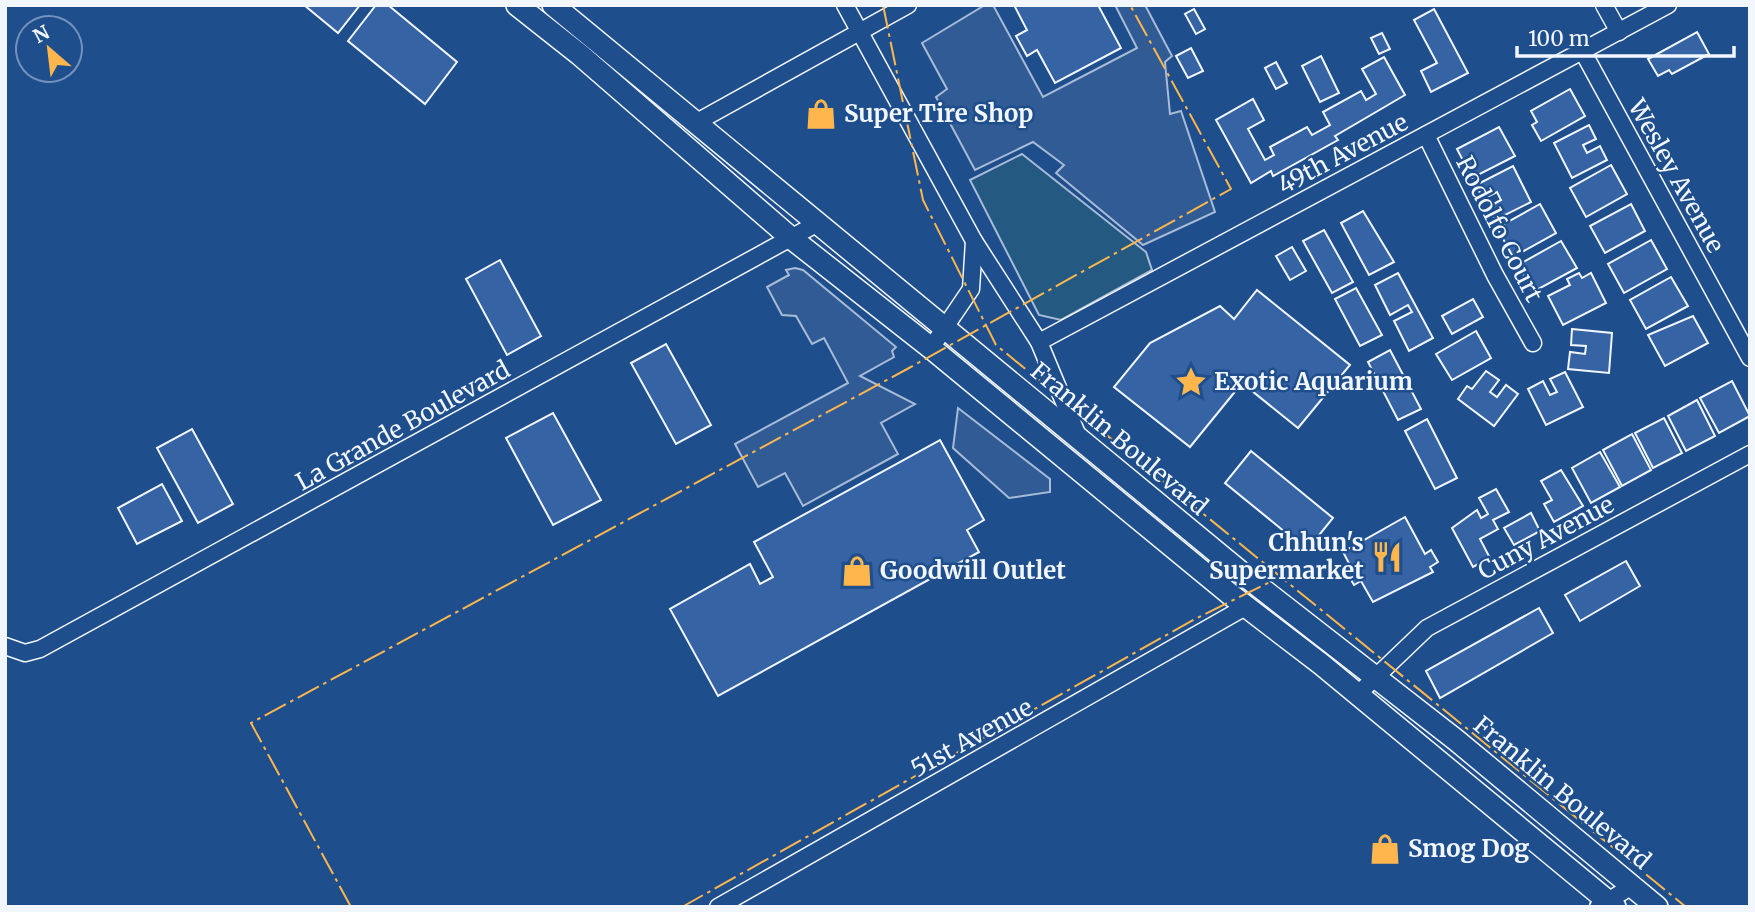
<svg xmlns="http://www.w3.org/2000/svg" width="1755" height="912" font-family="Merriweather,serif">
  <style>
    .green { fill: #245a82; stroke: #a8bbd7; stroke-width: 2 }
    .parking { fill: #305b95; stroke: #a8bbd7; stroke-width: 2 }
    .building { fill: #3563a3; stroke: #f2f6ff; stroke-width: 2 }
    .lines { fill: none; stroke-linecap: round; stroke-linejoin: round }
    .minor-casing { stroke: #f2f6ff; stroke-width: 19 }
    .major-casing { stroke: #f2f6ff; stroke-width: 24 }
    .minor { stroke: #1f4e8c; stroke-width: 16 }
    .major { stroke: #1f4e8c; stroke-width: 21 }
    .power { stroke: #ffb74d; stroke-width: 2; stroke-dasharray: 24 5 3.5 5; stroke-linecap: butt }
    .labels { text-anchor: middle; stroke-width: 5; stroke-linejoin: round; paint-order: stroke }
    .poi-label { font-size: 24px; font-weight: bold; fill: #f2f6ff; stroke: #1f4e8c; text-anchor: start }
    .street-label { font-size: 24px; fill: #f2f6ff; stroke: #1f4e8c }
  </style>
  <rect width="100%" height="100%" fill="#1f4e8c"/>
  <!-- green -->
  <polygon class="green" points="1022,154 1146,252 1152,270 1061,320 1039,315 970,180"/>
  <!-- parking -->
  <g class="parking">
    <polygon points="985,5 993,5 1043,97 1137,48 1115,5 1145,5 1172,56 1165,62 1170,114 1181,111 1215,212 1143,245 1056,173 1064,165 1033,142 975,170 936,97 947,89 922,43"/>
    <polygon points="795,268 803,270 896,347 892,351 894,357 860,376 915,404 881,423 898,454 803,506 785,473 758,487 735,444 848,383 824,338 812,344 796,316 782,315 767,287 789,275 786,270"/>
    <polygon points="958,408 1050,479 1050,492 1009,498 953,448"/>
  </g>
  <!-- building -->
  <g class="building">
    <polygon points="304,5 360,5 338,33"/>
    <polygon points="376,5 388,5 457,62 425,104 348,41"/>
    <polygon points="1014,5 1098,5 1121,48 1055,83 1037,50 1027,56 1016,36 1027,30"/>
    <polygon points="1194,9 1205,29 1196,34 1185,14"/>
    <polygon points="1434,9 1468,73 1431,92 1421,71 1437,63 1414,20"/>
    <polygon points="1697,32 1709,54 1672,74 1669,70 1658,76 1648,59"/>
    <polygon points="1382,33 1390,49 1379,54 1371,38"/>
    <polygon points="1191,48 1203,71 1188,78 1176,56"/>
    <polygon points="1321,56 1339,93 1320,102 1302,66"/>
    <polygon points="1384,57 1405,95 1335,136 1338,140 1273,176 1271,171 1251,183 1216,120 1253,99 1264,120 1248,129 1265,160 1274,155 1270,147 1307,127 1312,135 1330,125 1323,112 1361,91 1366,100 1376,94 1362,69"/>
    <polygon points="1276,62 1287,83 1276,89 1265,68"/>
    <polygon points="1570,89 1585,116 1541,141 1532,125 1537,122 1531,111"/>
    <polygon points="1589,125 1596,139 1583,145 1587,153 1600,146 1607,160 1572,178 1554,143"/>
    <polygon points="1499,127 1515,156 1472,178 1457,149"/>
    <polygon points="1611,165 1627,194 1586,217 1570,188"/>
    <polygon points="1513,166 1531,202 1495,220 1488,207 1501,200 1497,192 1483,199 1476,185"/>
    <polygon points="1540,204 1556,233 1513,257 1497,228"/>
    <polygon points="1631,204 1645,231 1605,253 1590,226"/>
    <polygon points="1363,211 1394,262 1369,275 1341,223"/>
    <polygon points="1324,230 1353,282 1332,293 1303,241"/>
    <polygon points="1651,240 1667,269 1624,293 1608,264"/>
    <polygon points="1561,241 1577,268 1533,292 1518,265"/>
    <polygon points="1292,247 1306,271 1290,280 1276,256"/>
    <polygon points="500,260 541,336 507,355 466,279"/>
    <polygon points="1398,273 1433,338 1409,351 1394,321 1412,312 1408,305 1390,315 1375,285"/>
    <polygon points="1579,273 1582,278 1591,273 1606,303 1563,325 1548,296 1570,285 1567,279"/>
    <polygon points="1671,277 1688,306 1646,329 1630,300"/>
    <polygon points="1356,288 1382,335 1360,346 1335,299"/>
    <polygon points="1257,290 1350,365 1298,428 1242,383 1190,447 1114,387 1150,343 1220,306 1234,319"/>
    <polygon points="1473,299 1483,317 1452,334 1442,316"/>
    <polygon points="1693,316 1708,343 1665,366 1648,335"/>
    <polygon points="1572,329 1612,333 1609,373 1568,369 1570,352 1585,354 1586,346 1571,345"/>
    <polygon points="1476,331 1491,358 1452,380 1436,354"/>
    <polygon points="666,344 711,425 676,444 631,363"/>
    <polygon points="1390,350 1421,409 1398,420 1368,362"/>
    <polygon points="1486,371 1499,380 1490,392 1497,397 1506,385 1518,394 1494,426 1458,399 1467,386 1472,389"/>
    <polygon points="1565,372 1583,407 1546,425 1528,389 1543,381 1550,395 1557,392 1550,379"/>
    <polygon points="1732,381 1750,416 1719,433 1700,398"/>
    <polygon points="1697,400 1715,436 1686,451 1668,416"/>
    <polygon points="553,413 601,500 553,525 506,438"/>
    <polygon points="1664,418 1682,453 1653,468 1635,433"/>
    <polygon points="1427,419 1457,478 1435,489 1405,431"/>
    <polygon points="192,429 233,504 198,523 157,448"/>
    <polygon points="1632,434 1651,470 1622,486 1603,450"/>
    <polygon points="940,440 984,520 967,530 979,552 718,696 670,609 750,564 760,584 773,577 754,542"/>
    <polygon points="1251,451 1333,518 1307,550 1225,483"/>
    <polygon points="1600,452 1620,487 1591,503 1572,468"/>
    <polygon points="1561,470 1583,506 1554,522 1544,504 1552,500 1541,481"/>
    <polygon points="162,484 182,521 137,544 118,508"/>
    <polygon points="1496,489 1509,512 1493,520 1498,529 1480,539 1490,558 1473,567 1452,528 1477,510 1481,518 1488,514 1479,498"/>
    <polygon points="1531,513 1540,531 1514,545 1504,528"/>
    <polygon points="1405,517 1425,554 1431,550 1438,562 1430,567 1433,572 1373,602 1361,581 1354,585 1347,573 1352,569 1343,552"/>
    <polygon points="1626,561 1640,586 1580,621 1565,595"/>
    <polygon points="1539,608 1553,633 1440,698 1426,671"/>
  </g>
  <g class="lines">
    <defs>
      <g id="minor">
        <polyline points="845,5 974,241 1039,342 1078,436"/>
        <polyline points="1604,5 1619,32"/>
        <polyline points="1583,52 1750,358"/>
        <polyline points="697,122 908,5"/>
        <polyline points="1426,135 1495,275 1533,343"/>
        <polyline points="1039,342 1668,5"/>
        <polyline points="931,348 971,289 974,241"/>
        <polyline points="5,646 25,653 40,649 818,223"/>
        <polyline points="1358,694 1427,628 1750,454"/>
        <polyline points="718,907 1247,606"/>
        <polyline points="1598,907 1632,886"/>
      </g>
      <g id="major">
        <polyline points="517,5 579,54 791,238 931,348 1231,595 1321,664 1615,907"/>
        <polyline points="553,5 1248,578 1456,740 1657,907"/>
      </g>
    </defs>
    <!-- minor casing -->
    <use href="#minor" class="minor-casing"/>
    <!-- major casing -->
    <use href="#major" class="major-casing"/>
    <!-- minor -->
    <use href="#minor" class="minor"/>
    <!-- major -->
    <use href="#major" class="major"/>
    <!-- power -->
    <g class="power">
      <polyline points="883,5 923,200 996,345 1686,907"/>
      <polyline points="351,907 251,723 909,368 1231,189 1130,5"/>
      <polyline points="682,907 1195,619 1280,577"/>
    </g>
  </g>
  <!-- icons -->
  <defs>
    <symbol id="shop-bare" viewBox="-9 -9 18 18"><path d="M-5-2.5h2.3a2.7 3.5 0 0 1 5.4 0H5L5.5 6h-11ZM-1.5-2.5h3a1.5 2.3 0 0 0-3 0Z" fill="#ffb74d" stroke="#1f4e8c" stroke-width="2.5" paint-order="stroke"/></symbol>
    <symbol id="sight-bare" viewBox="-9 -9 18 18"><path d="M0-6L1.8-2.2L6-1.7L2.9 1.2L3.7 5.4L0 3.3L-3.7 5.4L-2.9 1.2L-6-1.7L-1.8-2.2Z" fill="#ffb74d" stroke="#1f4e8c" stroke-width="2.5" paint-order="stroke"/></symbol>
    <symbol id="restaurant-bare" viewBox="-9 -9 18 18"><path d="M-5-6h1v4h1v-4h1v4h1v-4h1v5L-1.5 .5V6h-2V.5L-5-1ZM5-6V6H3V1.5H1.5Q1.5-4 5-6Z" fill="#ffb74d" stroke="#1f4e8c" stroke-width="2.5" paint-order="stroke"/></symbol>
  </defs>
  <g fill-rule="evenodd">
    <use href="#shop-bare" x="799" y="92" width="44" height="44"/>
    <use href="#sight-bare" x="1169" y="360" width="44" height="44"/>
    <use href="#restaurant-bare" x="1365" y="535" width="44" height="44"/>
    <use href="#shop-bare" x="835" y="549" width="44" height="44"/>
    <use href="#shop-bare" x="1363" y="827" width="44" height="44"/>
  </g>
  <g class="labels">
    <!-- poi labels -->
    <g class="poi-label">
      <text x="844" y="122">Super Tire Shop</text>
      <text x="1214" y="390">Exotic Aquarium</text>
      <text x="1364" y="551" text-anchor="end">Chhun's<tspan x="1364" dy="28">Supermarket</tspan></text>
      <text x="880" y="579">Goodwill Outlet</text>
      <text x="1408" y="857">Smog Dog</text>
    </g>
    <!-- street labels -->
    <g class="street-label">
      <text transform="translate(1343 154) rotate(-28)" y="8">49th Avenue</text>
      <text transform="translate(1676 176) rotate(61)" y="8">Wesley Avenue</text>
      <text transform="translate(1499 229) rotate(63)" y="8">Rodolfo Court</text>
      <text transform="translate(403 426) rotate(-29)" y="8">La Grande Boulevard</text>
      <text transform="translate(1119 439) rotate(40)" y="8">Franklin Boulevard</text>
      <text transform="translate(1546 538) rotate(-28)" y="8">Cuny Avenue</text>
      <text transform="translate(972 738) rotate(-29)" y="8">51st Avenue</text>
      <text transform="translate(1562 793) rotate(40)" y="8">Franklin Boulevard</text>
    </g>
  </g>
  <!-- border -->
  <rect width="1755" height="912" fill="none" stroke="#f2f6ff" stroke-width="14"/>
  <!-- north arrow -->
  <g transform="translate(49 49) rotate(332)"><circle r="33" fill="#1f4e8c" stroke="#7391ba" stroke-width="2"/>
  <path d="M0-5L12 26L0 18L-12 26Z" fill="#ffb74d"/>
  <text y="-10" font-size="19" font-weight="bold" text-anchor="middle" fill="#f2f6ff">N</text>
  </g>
  <!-- scale -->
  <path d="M1517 46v10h217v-10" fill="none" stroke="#f2f6ff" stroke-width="3.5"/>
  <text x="1528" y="46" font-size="21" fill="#f2f6ff" stroke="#1f4e8c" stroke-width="5" paint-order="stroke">100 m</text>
</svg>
